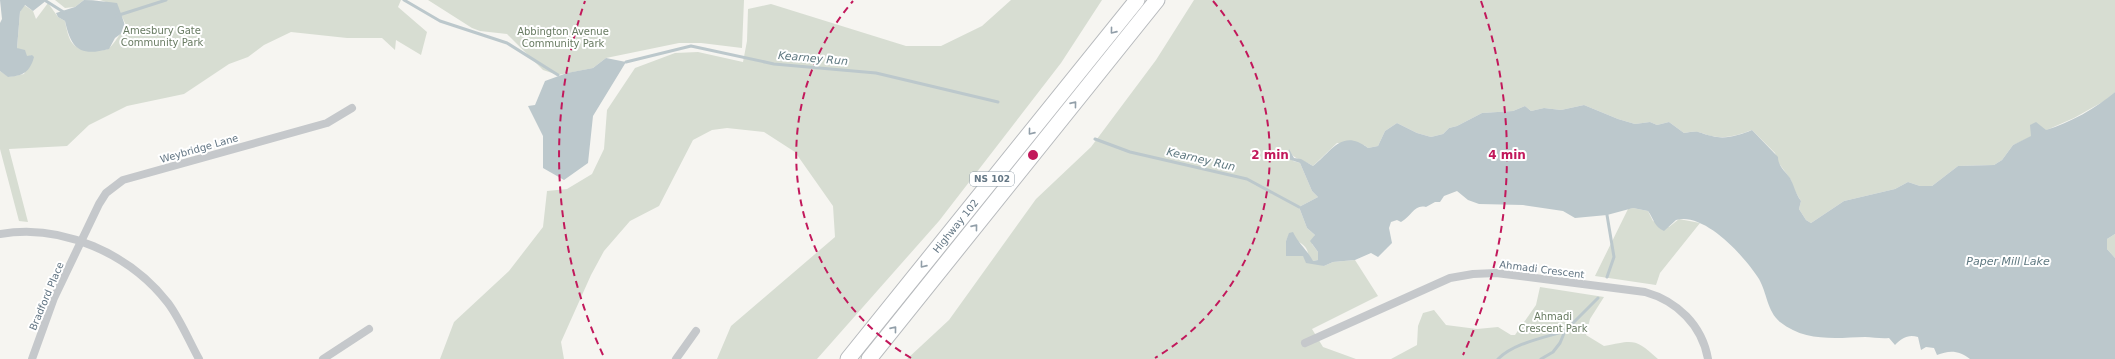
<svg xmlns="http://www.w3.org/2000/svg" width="2115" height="359" font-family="'DejaVu Sans',sans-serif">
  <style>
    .green { fill: #d7ddd2 }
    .water { fill: #bcc8cc }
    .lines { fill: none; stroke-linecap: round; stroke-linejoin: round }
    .stream { stroke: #bcc8cc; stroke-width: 3 }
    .highway-casing { stroke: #b7babd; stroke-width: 17 }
    .street { stroke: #c5c8cb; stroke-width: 8 }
    .highway { stroke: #fff; stroke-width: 15 }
    .oneway { stroke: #929fa9 }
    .ring { fill: none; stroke: #c2185b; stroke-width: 2; stroke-dasharray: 7 5 }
    .labels { text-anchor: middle; stroke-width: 4; stroke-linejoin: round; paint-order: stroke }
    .shield { fill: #fff; stroke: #929fa9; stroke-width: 1 }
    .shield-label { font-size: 9px; font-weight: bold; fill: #637684 }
    .park-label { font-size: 10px; fill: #687b62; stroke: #fff }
    .street-label { font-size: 10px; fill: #637684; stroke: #fff }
    .water-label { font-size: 11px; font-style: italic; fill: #5f7981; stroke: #fff }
    .centre { fill: #c2185b; stroke: #fff; stroke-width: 2 }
    .ring-label { font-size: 12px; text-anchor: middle; font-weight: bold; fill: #c2185b; stroke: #fff; stroke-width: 4; stroke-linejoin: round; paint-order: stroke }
  </style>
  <rect width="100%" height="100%" fill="#f6f5f1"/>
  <!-- green -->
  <g class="green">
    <polygon points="55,0 84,0 75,7 65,8"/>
    <path d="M100 0H401L398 7 427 32 421 55 396 40 395 50 382 38H347L291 32 264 45 248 57 229 64 184 94 127 106 89 125 67 146 9 149 28 222 19 221 0 149V71L9 77 24 74 32 55 27 57 17 48 20 12 24 5 33 11 36 19 48 3 58 17 65 21C69 42 72 52 97 50 101 50 106 51 109 48 114 45 122 30 126 25L115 3H109Z"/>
    <polygon points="428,0 744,0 742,48 701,43 679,43 606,58 593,68 558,75 543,70 507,34 480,31 472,28"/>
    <polygon points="1011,0 1102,0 1061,63 939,221 817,359 717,359 731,326 835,237 833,206 795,152 764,132 727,128 712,130 693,140 659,206 630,221 604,251 591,275 561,342 564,359 440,359 454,322 509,271 543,227 547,191 567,189 592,174 604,149 607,110 635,68 675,53 698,52 743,62 747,41 748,9 771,4 906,46 941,46 982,26"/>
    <path d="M1194 0H2115V92L2106 100 2074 118 2013 145 2002 160 1994 165 1958 166 1932 186H1920L1908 182 1895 189 1844 201 1811 223 1806 220 1799 209 1801 201 1793 188 1791 180 1778 162 1775 153 1752 130C1741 134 1730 138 1718 137 1702 136 1703 129 1684 133L1669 122 1657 125 1650 122 1635 124 1618 119 1584 105 1561 110 1544 108 1531 111 1525 106 1513 111 1482 113 1457 126 1449 128 1443 134 1431 137 1417 133 1397 123 1385 131 1378 146 1368 148 1364 145 1337 143 1313 166C1305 160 1293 160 1289 150L1293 161 1300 163 1312 191 1318 197 1299 207 1307 228 1315 235 1312 244 1318 252V260L1313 261C1308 257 1309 255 1307 250 1305 244 1294 239 1288 237L1286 241 1303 256 1324 266 1333 262 1355 260 1378 296 1312 329 1323 347 1356 359H907L949 320 1036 199 1091 147 1156 60Z"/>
    <polygon points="1633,208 1648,211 1653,221 1669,227 1679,219 1700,223 1660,273 1656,285 1595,276 1628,209"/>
    <polygon points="2115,234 2115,258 2107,249 2107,239"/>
    <path d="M1540 287 1604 297 1590 319 1586 335 1604 346C1634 340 1635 338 1658 359H1391L1417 345 1418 326 1423 313 1434 310 1446 325 1477 329 1498 327 1511 335H1515L1536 305Z"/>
  </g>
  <!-- water -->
  <g class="water">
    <path d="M0 0H47L33 11 25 5 20 12 17 48 25 50 27 56 32 55 34 57C30 72 23 76 8 77L0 71V23L2 19Z"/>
    <path d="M84 0C96 0 106 2 117 3 119 8 126 27 126 30L115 38 109 49C79 57 71 48 65 21L58 17 56 13 75 7Z"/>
    <polygon points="606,58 626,62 593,116 588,163 564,180 543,168 543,136 528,106 535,105 545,81 567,73 593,68"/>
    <path d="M2115 92V234L2107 239V249L2115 258V359H1970C1959 350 1949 350 1937 355L1934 348 1926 347 1921 350 1918 337C1908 334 1902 338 1895 345L1889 338C1881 339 1873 337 1865 337 1835 338 1805 342 1780 322 1767 311 1767 293 1759 279 1745 257 1705 212 1676 220L1664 231C1654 227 1654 219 1648 211L1633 208 1607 215 1575 218 1563 211 1523 205 1479 204 1468 200 1457 191 1444 196 1440 202H1435L1426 207C1414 204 1412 216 1401 222L1397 220 1391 222 1389 228 1392 243 1378 257 1371 253 1355 260 1333 262 1324 266 1306 263 1303 256H1286V241L1289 233 1293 232C1298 243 1308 251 1313 261L1318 260V252L1310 241 1315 235 1307 228 1299 207 1318 197 1312 191 1300 163 1288 159 1289 149 1294 158 1301 159 1313 166C1332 151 1342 128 1368 148L1378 146 1385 131 1397 123 1417 133 1431 137 1443 134 1449 128 1457 126 1482 113 1513 111 1525 106 1531 111 1544 108 1561 110 1584 105 1618 119 1635 124 1650 122 1657 125 1669 122 1684 133C1700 130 1698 133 1712 136 1725 140 1740 135 1752 130L1778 157C1778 166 1785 171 1790 178 1794 185 1795 193 1801 201L1799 209 1806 220 1811 223 1844 201 1895 189 1908 182 1920 186H1932L1958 166 1994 165 2002 160 2013 145 2031 136 2030 125 2036 122 2046 130C2070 123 2096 108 2115 92Z"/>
  </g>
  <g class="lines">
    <!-- stream -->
    <g class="stream">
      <polyline points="404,0 440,21 507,43 558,75"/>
      <polyline points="46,1 65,13"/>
      <polyline points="116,16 166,0"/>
      <polyline points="626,62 691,46 774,64 876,73 998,102"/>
      <polyline points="1095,139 1130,152 1247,179 1299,207"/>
      <polyline points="1607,215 1614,257 1607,277"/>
      <path d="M1498 359C1514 343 1543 338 1565 331"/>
      <polyline points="1541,359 1553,352 1560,343 1565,331 1598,298"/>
    </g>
    <defs>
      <g id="highway">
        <path id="s1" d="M848 359 1137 0"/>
        <polyline points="869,359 1157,0"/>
      </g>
    </defs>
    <!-- highway casing -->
    <use href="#highway" class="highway-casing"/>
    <!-- street -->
    <g class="street">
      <path d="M0 234C62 223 130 254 168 303 180 319 189 341 199 359"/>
      <path d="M1305 343 1450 278 1473 274 1496 273 1645 292C1677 301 1702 325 1708 359"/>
      <polyline points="32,359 54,298 99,204 106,193 123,180 327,123 352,108"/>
      <polyline points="323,359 369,329"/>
      <polyline points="676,359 696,331"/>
    </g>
    <!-- highway -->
    <use href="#highway" class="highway"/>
  </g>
  <!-- one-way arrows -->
  <defs><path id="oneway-chevron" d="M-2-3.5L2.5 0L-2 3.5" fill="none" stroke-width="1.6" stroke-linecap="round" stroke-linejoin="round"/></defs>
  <g class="oneway">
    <use href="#oneway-chevron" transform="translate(1113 31) rotate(129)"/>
    <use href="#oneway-chevron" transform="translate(1074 104) rotate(-51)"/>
    <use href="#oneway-chevron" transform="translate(1031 132) rotate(129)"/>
    <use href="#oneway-chevron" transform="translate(975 227) rotate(-51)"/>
    <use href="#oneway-chevron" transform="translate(923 265) rotate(129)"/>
    <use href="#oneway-chevron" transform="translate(894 329) rotate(-51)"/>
  </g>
  <!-- distance rings -->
  <g class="ring">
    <path d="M911 358A237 237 0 0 1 853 1M1213 1A237 237 0 0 1 1155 358"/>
    <path d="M603 355A474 474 0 0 1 585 1M1481 1A474 474 0 0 1 1463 355"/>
  </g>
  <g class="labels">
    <!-- shield labels -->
    <rect class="shield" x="970" y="172" width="44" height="14" rx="3"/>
    <g class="shield-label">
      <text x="992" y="182">NS 102</text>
    </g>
    <!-- park labels -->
    <g class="park-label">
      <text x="162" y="34">Amesbury Gate<tspan x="162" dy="12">Community Park</tspan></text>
      <text x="563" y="35">Abbington Avenue<tspan x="563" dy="12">Community Park</tspan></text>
      <text x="1553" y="320">Ahmadi<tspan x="1553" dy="12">Crescent Park</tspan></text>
    </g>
    <!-- street labels -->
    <g class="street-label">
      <text transform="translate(199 148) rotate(-16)" y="4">Weybridge Lane</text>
      <text dy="4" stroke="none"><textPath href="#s1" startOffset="171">Highway 102</textPath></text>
      <text transform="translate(1542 269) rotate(7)" y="4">Ahmadi Crescent</text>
      <text transform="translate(46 296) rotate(-67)" y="4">Bradford Place</text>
    </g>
    <!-- water labels -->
    <g class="water-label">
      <text transform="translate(813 58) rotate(5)" y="4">Kearney Run</text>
      <text transform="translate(1201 159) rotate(13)" y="4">Kearney Run</text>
      <text x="2008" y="265">Paper Mill Lake</text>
    </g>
  </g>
  <circle cx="1033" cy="155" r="6" class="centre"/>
  <g class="ring-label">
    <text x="1270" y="159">2 min</text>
    <text x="1507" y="159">4 min</text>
  </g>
</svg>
